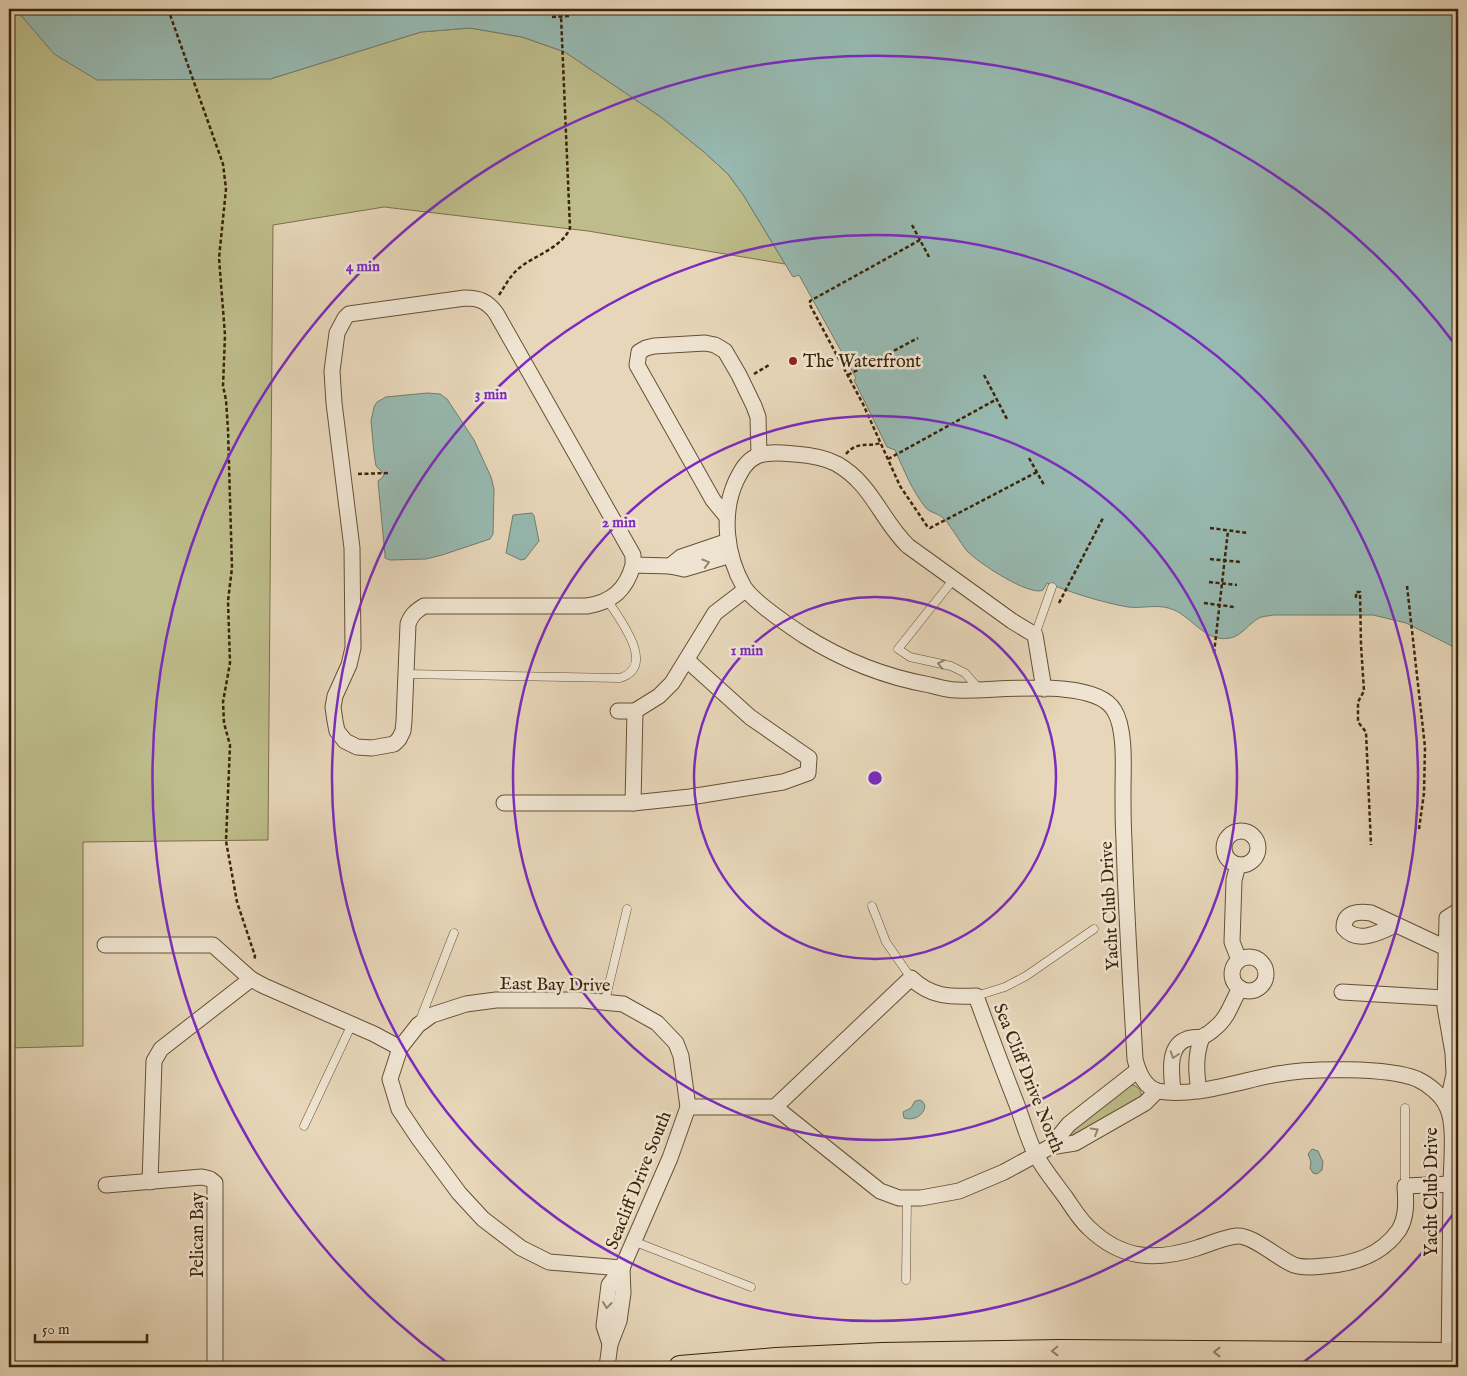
<svg xmlns="http://www.w3.org/2000/svg" width="1467" height="1376" font-family="'IM FELL English',serif">
  <style>
    .green { fill: #bdbc8a; stroke: #7c7049 }
    .water { fill: #97b9b1; stroke: #727d6d }
    .lines { fill: none; stroke-linecap: round; stroke-linejoin: round }
    .lane-casing { stroke: #665034; stroke-width: 9 }
    .street-casing { stroke: #665034; stroke-width: 17 }
    .primary-casing { stroke: #3b2408; stroke-width: 24 }
    .path { stroke: #3b2408; stroke-width: 2.5; stroke-dasharray: 4 2.5; stroke-linecap: butt }
    .lane { stroke: #efe4d2; stroke-width: 8 }
    .street { stroke: #efe4d2; stroke-width: 15 }
    .primary { stroke: #e7d6b9; stroke-width: 22 }
    .oneway { stroke: #95846d }
    .oneway2 { stroke: #917d60 }
    .ring { fill: none; stroke: #7b2cbf; stroke-width: 2.5 }
    .poi-dot { fill: #8f2418; stroke: #efe4d2; stroke-width: 2 }
    .labels { text-anchor: middle; stroke-width: 5; stroke-linejoin: round; paint-order: stroke }
    .poi-label { font-size: 18px; fill: #3b2408; stroke: #efe4d2; text-anchor: start }
    .street-label { font-size: 18px; fill: #3b2408; stroke: #efe4d2 }
    .centre { fill: #7b2cbf; stroke: #efe4d2; stroke-width: 2.5 }
    .ring-label { font-size: 15px; text-anchor: middle; font-weight: bold; fill: #7b2cbf; stroke: #efe4d2; stroke-width: 5; stroke-linejoin: round; paint-order: stroke }
  </style>
  <rect width="100%" height="100%" fill="#e7d6b9"/>
  <filter id="stains"><feTurbulence type="fractalNoise" baseFrequency=".004" numOctaves="4"/><feColorMatrix values="0 0 0 0 .2 0 0 0 0 .09 0 0 0 0 .02 0 0 0 .5 -.17"/></filter>
  <radialGradient id="worn" r=".72"><stop offset=".6" stop-color="#630" stop-opacity="0"/><stop offset="1" stop-color="#630" stop-opacity=".3"/></radialGradient>
  <!-- green -->
  <g class="green">
    <polygon points="9,9 18,13 36,31 270,79 421,32 470,28 522,37 565,52 661,117 704,152 728,174 744,196 785,264 588,231 384,207 273,225 268,840 83,842 83,1046 9,1048"/>
    <path d="M1133 1085C1139 1087 1142 1091 1141 1098L1071 1139 1066 1132 1127 1086Z"/>
  </g>
  <!-- water -->
  <g class="water">
    <path d="M12 9H1458V652L1450 645 1406 623 1373 615H1274C1269 616 1263 616 1259 618 1249 623 1242 636 1230 638 1206 643 1193 618 1174 610 1159 603 1143 609 1128 607 1100 602 1073 593 1047 583L1043 590C1030 597 977 562 967 551 961 544 948 521 942 517 937 513 931 513 926 508 912 491 904 470 895 450L887 447 854 380 856 378 799 275 793 277 744 196 728 174 704 152 661 117 565 52 522 37 470 28 421 32 270 79 97 80 54 54 19 13Z"/>
    <polygon points="427,393 440,394 447,399 474,440 491,477 494,489 493,534 490,539 442,555 426,559 390,560 385,558 385,555 378,481 383,477 384,474 376,466 374,453 371,421 374,407 377,402 386,397"/>
    <polygon points="532,513 534,516 539,541 525,559 521,560 506,553 513,515"/>
    <path d="M920 1100 923 1102 925 1106C924 1116 913 1121 904 1118L903 1112 911 1108 915 1101Z"/>
    <polygon points="1312,1149 1318,1151 1323,1162 1322,1170 1317,1174 1313,1173 1310,1168 1311,1162 1308,1154"/>
  </g>
  <g class="lines">
    <defs>
      <g id="lane">
        <polyline points="953,580 898,649 910,657 951,666 965,673 979,689"/>
        <polyline points="1035,635 1052,587"/>
        <path d="M406 674 620 678C657 666 620 620 608 601"/>
        <polyline points="872,906 886,942 911,978"/>
        <polyline points="976,996 1005,987 1026,976 1094,929"/>
        <polyline points="605,1001 627,909"/>
        <polyline points="420,1020 454,933"/>
        <polyline points="1405,1108 1405,1186"/>
        <polyline points="304,1126 352,1024"/>
        <polyline points="633,1241 751,1287"/>
        <polyline points="906,1280 907,1198"/>
      </g>
      <g id="street">
        <polyline points="727,517 713,500 637,365 639,352 646,348 654,346 705,343 715,345 725,351 739,375 754,406 758,417 759,455"/>
        <polyline points="728,541 681,557 670,566 684,569 731,555"/>
        <path d="M633 565C626 590 612 602 587 606H424C416 611 411 615 408 624L404 721 403 731 399 739 394 744 372 748 357 747 345 741 337 731 335 721 333 707 335 696 349 665 353 648 352 548 334 403 332 371 337 333 345 318 349 314 465 298C479 298 487 301 496 313L633 555V565L670 566"/>
        <path d="M1044 689 1035 635 1012 621 908 546C881 520 872 484 837 464 824 457 809 455 795 454 783 453 768 451 757 456 746 461 741 471 736 481 721 514 726 556 744 587 753 601 788 625 803 635 841 659 885 677 930 685 938 687 947 690 956 690 993 692 1094 676 1114 710 1126 729 1123 769 1123 791 1123 808 1123 824 1124 840 1126 913 1131 987 1135 1059 1138 1072 1145 1088 1158 1091 1193 1098 1243 1080 1278 1074 1309 1068 1388 1067 1417 1079 1428 1084 1442 1095 1447 1107 1456 1125 1451 1165 1451 1186 1450 1246 1450 1307 1449 1367"/>
        <polyline points="618,711 635,711"/>
        <polyline points="504,803 633,803 690,797 783,782 808,773 809,758 750,717 687,660"/>
        <polyline points="633,803 635,711 659,696 672,683 715,613 745,590"/>
        <circle cx="1241" cy="848" r="17"/>
        <polyline points="1238,865 1234,880 1232,942 1239,960"/>
        <path d="M1395 925C1379 933 1357 944 1344 928 1344 912 1358 911 1371 913L1446 948"/>
        <polyline points="105,945 213,945 251,979 264,986 374,1034 400,1048 390,1079 399,1109 419,1139 459,1193 483,1219 521,1248 549,1262 622,1268"/>
        <circle cx="1249" cy="974" r="17"/>
        <polyline points="1342,992 1445,998"/>
        <polyline points="400,1048 418,1025 432,1015 466,1004 496,1000 582,1000 623,1004 657,1023 676,1043 681,1056 688,1107 670,1158 622,1268 609,1285 604,1326 610,1344"/>
        <path d="M1199 1091C1196 1071 1195 1056 1202 1037"/>
        <path d="M1173 1092C1172 1076 1166 1046 1187 1039 1192 1037 1197 1038 1202 1037 1206 1035 1212 1031 1215 1028 1228 1018 1232 1002 1240 988"/>
        <polyline points="1447,1106 1454,1074 1453,1053 1445,1007 1447,918 1458,911"/>
        <polyline points="688,1107 775,1107 880,1191 899,1198 921,1198 959,1191 1004,1172 1050,1147 1075,1143 1145,1103 1157,1091"/>
        <path d="M775 1107 911 978C931 997 949 997 976 996 989 1032 1003 1069 1017 1105 1023 1121 1028 1140 1036 1155 1044 1170 1056 1184 1066 1198 1073 1208 1080 1220 1089 1228 1122 1260 1156 1261 1197 1248 1210 1244 1224 1237 1237 1236 1253 1235 1277 1258 1294 1265 1302 1268 1315 1267 1324 1266 1353 1264 1381 1256 1399 1230 1407 1217 1406 1201 1405 1186L1451 1184"/>
        <polyline points="1050,1147 1069,1124 1138,1070"/>
        <polyline points="150,1182 154,1061 161,1049 251,979"/>
        <polyline points="106,1185 202,1177 210,1179 215,1183 215,1367"/>
        <polyline points="607,1367 610,1344 619,1321 623,1293 622,1268"/>
      </g>
      <polyline id="primary" points="680,1367 776,1359 882,1354 1061,1351 1458,1354"/>
    </defs>
    <!-- lane casing -->
    <use href="#lane" class="lane-casing"/>
    <!-- street casing -->
    <use href="#street" class="street-casing"/>
    <!-- primary casing -->
    <use href="#primary" class="primary-casing"/>
    <!-- path -->
    <g class="path">
      <polyline points="168,9 223,164 226,189 219,258 225,335 223,386 226,400 228,430 232,568 228,601 230,663 223,702 224,723 230,745 226,841 237,902 255,956 254,961"/>
      <polyline points="552,17 570,16"/>
      <polyline points="912,225 929,257"/>
      <polyline points="920,240 810,301 810,305 863,404 900,486 927,526 930,528 1037,472"/>
      <path d="M499 295C505 286 510 276 518 269 533 256 562 248 570 228L561 16"/>
      <polyline points="754,374 769,365"/>
      <polyline points="848,375 918,338"/>
      <polyline points="984,375 1007,419"/>
      <path d="M846 454C857 441 866 447 881 443"/>
      <polyline points="1029,458 1044,485"/>
      <polyline points="888,459 997,399"/>
      <polyline points="358,474 388,473"/>
      <polyline points="1210,528 1248,533"/>
      <polyline points="1210,559 1240,562"/>
      <polyline points="1209,582 1237,585"/>
      <polyline points="1407,586 1425,747 1424,793 1419,829"/>
      <polyline points="1356,598 1356,592 1360,592 1361,645 1364,691 1358,702 1358,722 1366,732 1371,845"/>
      <polyline points="1059,603 1103,518"/>
      <polyline points="1204,603 1234,607"/>
      <polyline points="1214,653 1228,531"/>
    </g>
    <!-- lane -->
    <use href="#lane" class="lane"/>
    <!-- street -->
    <use href="#street" class="street"/>
    <!-- primary -->
    <use href="#primary" class="primary"/>
  </g>
  <!-- one-way arrows -->
  <defs><path id="oneway-chevron" d="M-2-3.5L2.5 0L-2 3.5" fill="none" stroke-width="1.6" stroke-linecap="round" stroke-linejoin="round" transform="scale(1.25)"/></defs>
  <g class="oneway">
    <use href="#oneway-chevron" transform="translate(706 563) rotate(-16)"/>
    <use href="#oneway-chevron" transform="translate(941 664) rotate(-168)"/>
    <use href="#oneway-chevron" transform="translate(1174 1055) rotate(108)"/>
    <use href="#oneway-chevron" transform="translate(1095 1131) rotate(-30)"/>
    <use href="#oneway-chevron" transform="translate(607 1305) rotate(97)"/>
  </g>
  <g class="oneway2">
    <use href="#oneway-chevron" transform="translate(1055 1351) rotate(179)"/>
    <use href="#oneway-chevron" transform="translate(1217 1352) rotate(-180)"/>
  </g>
  <!-- distance rings -->
  <g class="ring">
    <circle cx="875" cy="778" r="181"/>
    <circle cx="875" cy="778" r="362"/>
    <circle cx="875" cy="778" r="543"/>
    <path d="M1457 1209A724 724 0 0 1 1301 1364M449 1364A724 724 0 1 1 1457 347"/>
  </g>
  <!-- markers -->
  <circle class="poi-dot" cx="793" cy="361" r="5"/>
  <g class="labels">
    <!-- poi labels -->
    <g class="poi-label">
      <text x="803" y="367">The Waterfront</text>
    </g>
    <!-- street labels -->
    <g class="street-label">
      <text transform="translate(1109 906) rotate(-93)" y="6">Yacht Club Drive</text>
      <text transform="translate(555 984) rotate(1)" y="6">East Bay Drive</text>
      <text transform="translate(1029 1078) rotate(68)" y="6">Sea Cliff Drive North</text>
      <text transform="translate(638 1180) rotate(-68)" y="6">Seacliff Drive South</text>
      <text transform="translate(1431 1192) rotate(-90)" y="6">Yacht Club Drive</text>
      <text transform="translate(197 1235) rotate(-90)" y="6">Pelican Bay</text>
    </g>
  </g>
  <circle cx="875" cy="778" r="8" class="centre"/>
  <g class="ring-label">
    <text x="363" y="271">4 min</text>
    <text x="491" y="399">3 min</text>
    <text x="619" y="527">2 min</text>
    <text x="747" y="655">1 min</text>
  </g>
  <!-- margin -->
  <rect width="1467" height="1376" fill="none" stroke="#e7d6b9" stroke-width="30"/>
  <rect x="10" y="10" width="1447" height="1356" fill="none" stroke="#3b2408" stroke-width="2.5"/>
  <rect x="15" y="15" width="1437" height="1346" fill="none" stroke="#3b2408"/>
  <!-- scale -->
  <path d="M35 1334v8h112v-8" fill="none" stroke="#3b2408" stroke-width="2.5"/>
  <text x="42" y="1334" font-size="15" fill="#3b2408" stroke="#efe4d2" stroke-width="4" paint-order="stroke">50 m</text>
  <rect width="100%" height="100%" filter="url(#stains)"/>
  <rect width="100%" height="100%" fill="url(#worn)"/>
</svg>
